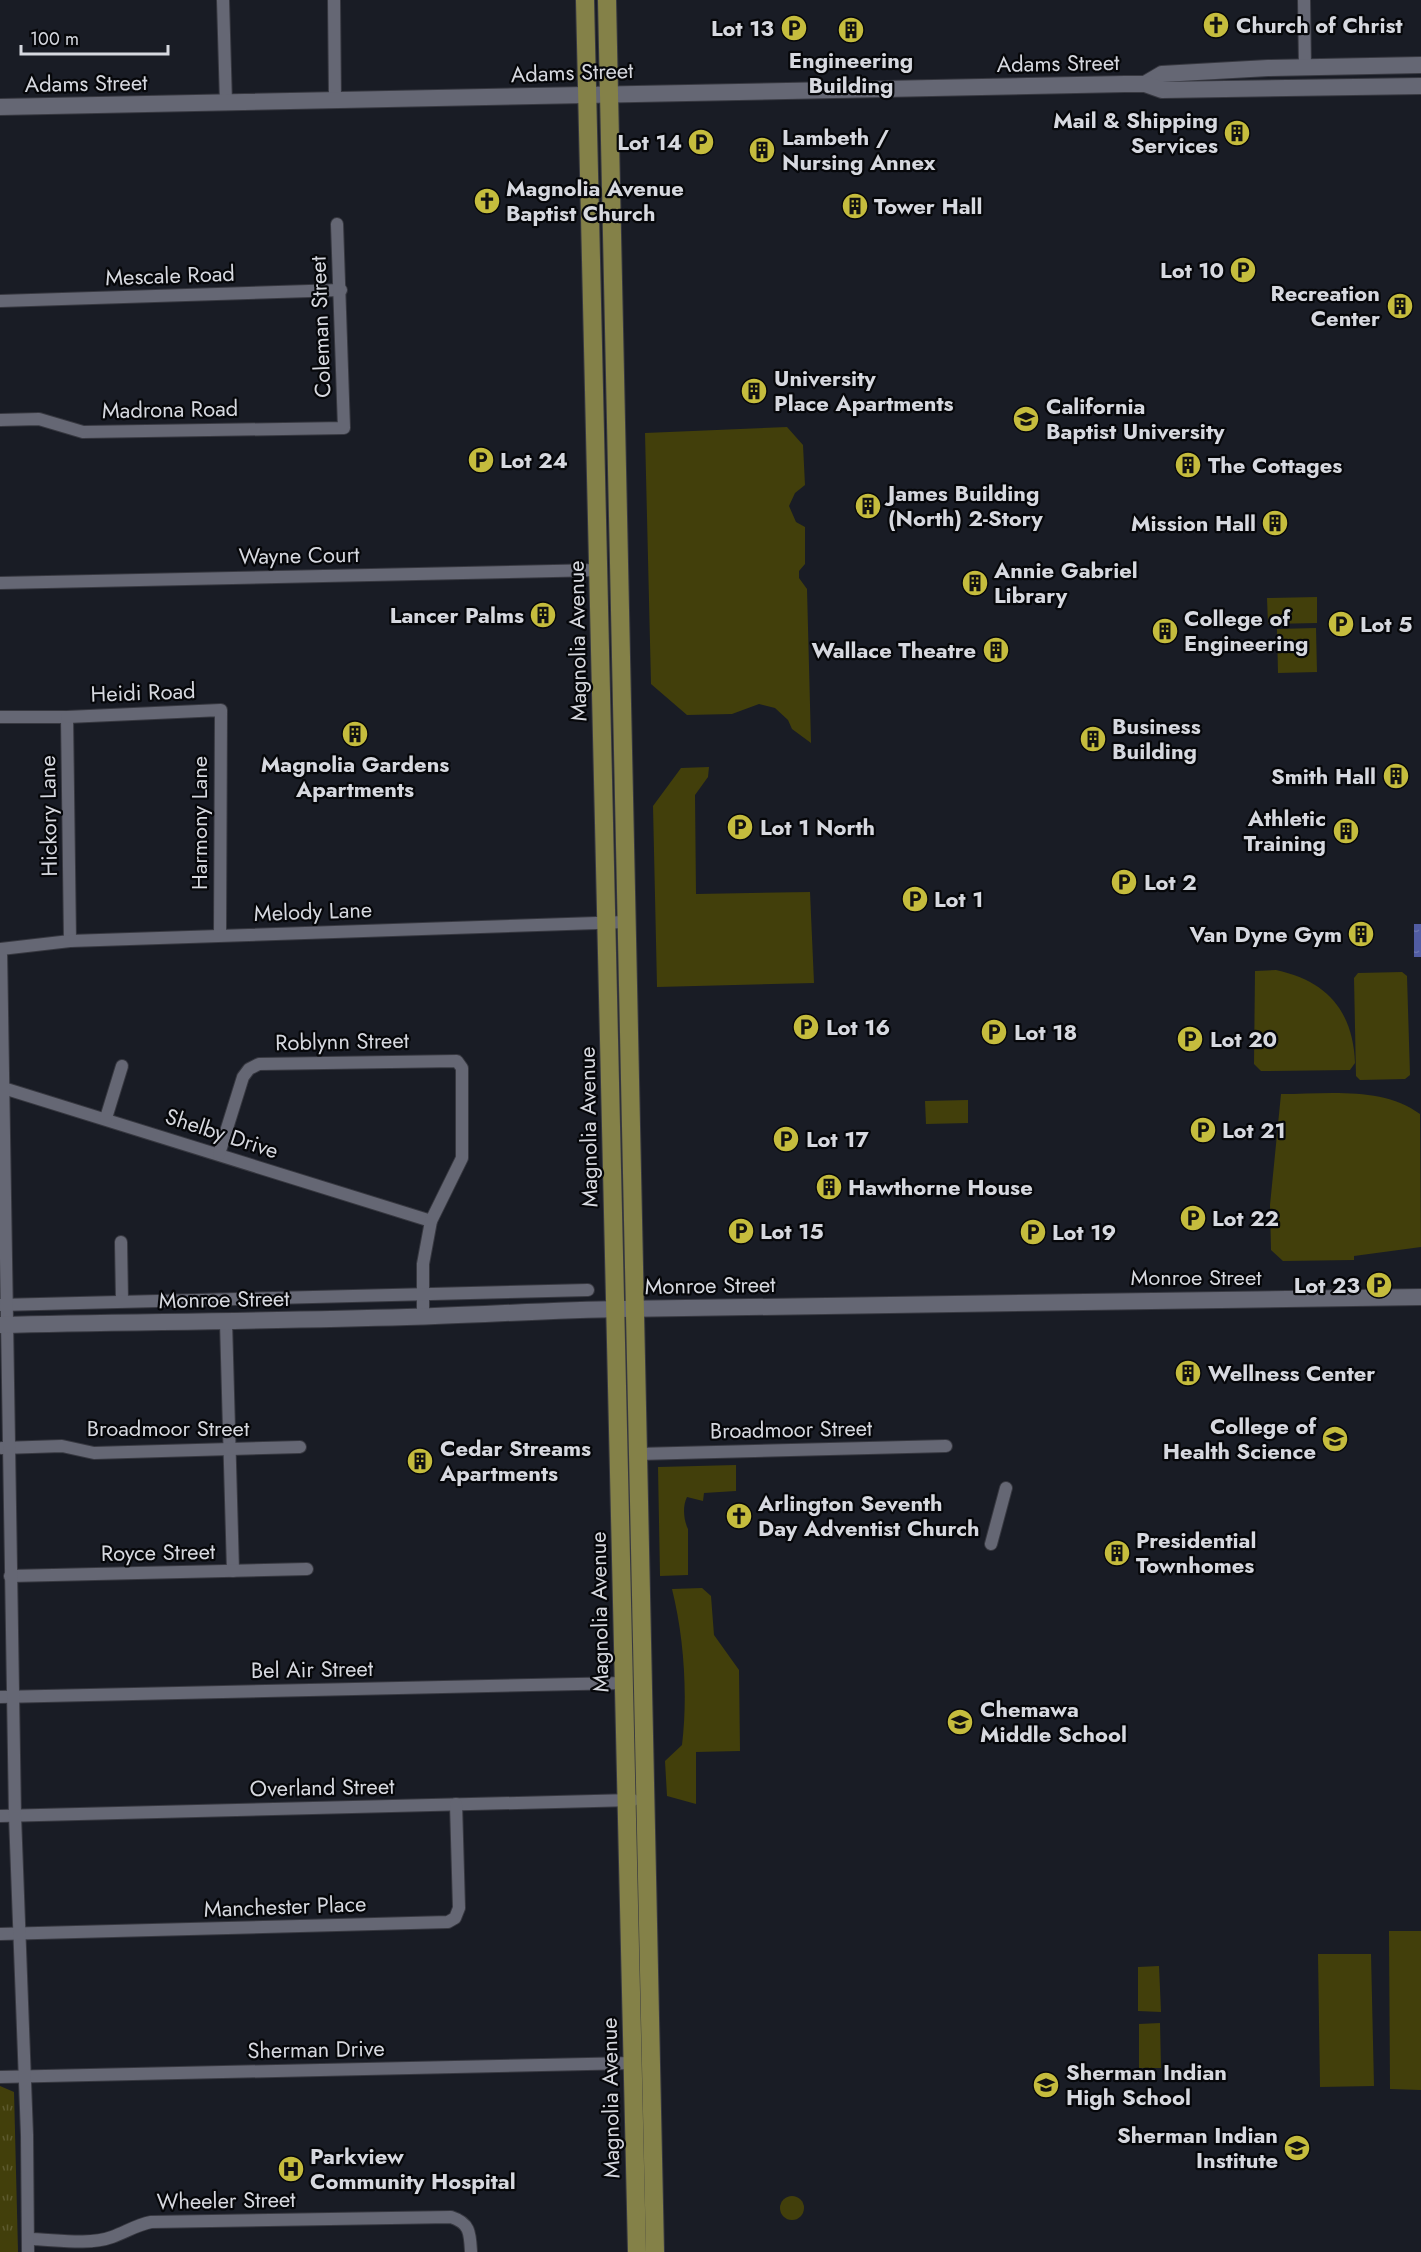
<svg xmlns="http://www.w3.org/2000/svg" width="1421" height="2252" font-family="Jost,sans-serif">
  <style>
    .green { fill: #423f0b }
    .park { fill: url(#park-tufts) }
    .water { fill: url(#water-ripples) }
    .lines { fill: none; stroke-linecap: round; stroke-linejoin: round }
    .street-casing { stroke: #373840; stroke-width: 14 }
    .secondary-casing { stroke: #373840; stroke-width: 18 }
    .primary-casing { stroke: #373840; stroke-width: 20 }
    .street { stroke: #656774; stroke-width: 12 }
    .secondary { stroke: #656774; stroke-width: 16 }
    .primary { stroke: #848148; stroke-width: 18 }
    .labels { text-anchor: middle; stroke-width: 4.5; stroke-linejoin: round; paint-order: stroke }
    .poi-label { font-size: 22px; font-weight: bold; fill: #d6d8df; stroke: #06070a; text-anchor: start }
    .street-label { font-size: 22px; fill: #d6d8df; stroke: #06070a }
  </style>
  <defs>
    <pattern id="park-tufts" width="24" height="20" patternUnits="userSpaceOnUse" patternTransform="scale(1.5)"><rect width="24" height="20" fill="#423f0b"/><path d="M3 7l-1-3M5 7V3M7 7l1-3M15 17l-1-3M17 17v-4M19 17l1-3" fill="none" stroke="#5d5a2e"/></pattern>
    <pattern id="water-ripples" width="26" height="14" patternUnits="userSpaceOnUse" patternTransform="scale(1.5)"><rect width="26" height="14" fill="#515ca3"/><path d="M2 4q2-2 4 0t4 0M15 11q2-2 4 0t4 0" fill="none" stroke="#6973af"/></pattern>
  </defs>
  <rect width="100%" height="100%" fill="#191c25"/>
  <!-- green -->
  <g class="green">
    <polygon points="787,427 803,445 805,485 795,493 789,506 796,522 805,527 805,564 799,571 799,578 807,589 811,743 792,729 788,720 775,708 759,704 732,714 687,715 651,684 645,433"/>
    <polygon points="1317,597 1317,623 1268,624 1267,598"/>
    <polygon points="1316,628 1317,672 1278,673 1277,629"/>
    <polygon points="709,767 708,777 695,795 696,894 810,892 814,983 657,987 653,806 681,768"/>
    <path d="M1276 970C1327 981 1353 1011 1355 1063L1350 1070 1261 1071 1254 1064 1255 971Z"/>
    <polygon points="1402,972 1407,976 1410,1075 1405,1079 1360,1080 1356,1076 1354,978 1358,973"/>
    <path d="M1281 1094C1325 1094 1383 1086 1420 1114L1421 1247 1354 1256V1260L1283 1261 1271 1250 1270 1205Z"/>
    <polygon points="968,1100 968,1123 926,1124 925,1101"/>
    <path d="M736 1465V1491L704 1493 703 1501 687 1497C682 1507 684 1521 688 1529V1575L660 1576 658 1467Z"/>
    <path d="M702 1588 711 1596 714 1635 739 1670 740 1751 696 1752V1804L667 1796 665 1761 682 1745C688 1695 684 1637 672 1589Z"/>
    <polygon points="1389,1931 1421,1931 1421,2090 1390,2089"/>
    <polygon points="1318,1954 1371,1954 1374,2086 1320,2087"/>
    <polygon points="1159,1966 1161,2012 1138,2011 1138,1967"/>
    <polygon points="1160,2023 1161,2068 1139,2068 1139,2024"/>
    <circle cx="792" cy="2208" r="12"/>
  </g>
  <!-- park -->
  <polygon class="park" points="0,2086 14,2092 18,2252 0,2252"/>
  <!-- water -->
  <rect class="water" x="1414" y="924" width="7" height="33"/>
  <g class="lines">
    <defs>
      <g id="street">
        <polyline points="223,0 226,103"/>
        <polyline points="334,0 335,100"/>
        <polyline points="1304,0 1305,67"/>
        <polyline points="0,301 341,290"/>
        <polyline points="0,420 39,419 83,432 344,428 337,224"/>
        <polyline points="0,583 599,570"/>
        <polyline points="0,717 67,717 70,941"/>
        <polyline points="67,717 221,710 220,935"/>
        <polyline points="0,1087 431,1221"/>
        <polyline points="106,1118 122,1066"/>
        <polyline points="219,1154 243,1077 249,1069 259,1064 457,1061 462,1068 462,1158 431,1221 423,1264 423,1317"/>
        <polyline points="121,1242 122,1301"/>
        <polyline points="0,1305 588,1290"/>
        <polyline points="226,1322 233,1571"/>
        <polyline points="2,1448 62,1446 94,1453 300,1447"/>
        <polyline points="638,1454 946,1446"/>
        <polyline points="991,1544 1006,1488"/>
        <polyline points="10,1576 307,1569"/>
        <polyline points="0,1697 624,1683"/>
        <polyline points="0,1816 633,1800"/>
        <polyline points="0,1934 448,1922 455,1918 459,1908 456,1804"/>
        <polyline points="0,2077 633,2063"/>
        <path d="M28 2239C53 2239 87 2246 112 2237 126 2232 136 2225 151 2222L451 2217C470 2223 470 2233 471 2252"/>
        <polyline points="28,2252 27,2135 15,1816 1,949 70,941 626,922"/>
      </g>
      <g id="secondary">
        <polyline points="1145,84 1162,74 1268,68 1421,65"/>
        <polyline points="0,107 1125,84 1145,84 1162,90 1421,86"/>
        <path d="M0 1325C136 1322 271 1321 407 1317 479 1315 550 1310 621 1309 888 1304 1155 1300 1421 1297"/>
      </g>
      <g id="primary">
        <polyline points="585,0 637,2252"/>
        <polyline points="607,0 655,2252"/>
      </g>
    </defs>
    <!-- street casing -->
    <use href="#street" class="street-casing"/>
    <!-- secondary casing -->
    <use href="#secondary" class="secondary-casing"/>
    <!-- primary casing -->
    <use href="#primary" class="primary-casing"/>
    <!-- street -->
    <use href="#street" class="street"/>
    <!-- secondary -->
    <use href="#secondary" class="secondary"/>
    <!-- primary -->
    <use href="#primary" class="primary"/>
  </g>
  <!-- icons -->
  <defs>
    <symbol id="church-disc" viewBox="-11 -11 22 22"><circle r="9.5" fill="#c5bc3d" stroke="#06070a"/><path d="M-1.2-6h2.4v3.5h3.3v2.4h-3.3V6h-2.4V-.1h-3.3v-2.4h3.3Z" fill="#111"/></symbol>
    <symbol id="parking-disc" viewBox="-11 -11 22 22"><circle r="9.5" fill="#c5bc3d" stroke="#06070a"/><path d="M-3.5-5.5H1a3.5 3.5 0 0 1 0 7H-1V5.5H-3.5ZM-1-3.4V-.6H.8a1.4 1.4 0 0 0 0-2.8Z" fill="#111"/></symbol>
    <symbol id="building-disc" viewBox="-11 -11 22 22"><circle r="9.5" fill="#c5bc3d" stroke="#06070a"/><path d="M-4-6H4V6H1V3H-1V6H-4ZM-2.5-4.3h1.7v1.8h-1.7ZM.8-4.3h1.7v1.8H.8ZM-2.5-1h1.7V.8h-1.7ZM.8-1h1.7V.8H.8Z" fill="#111"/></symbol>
    <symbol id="university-disc" viewBox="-11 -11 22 22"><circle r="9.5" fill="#c5bc3d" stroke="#06070a"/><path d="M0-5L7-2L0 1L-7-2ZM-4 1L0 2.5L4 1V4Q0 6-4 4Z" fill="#111"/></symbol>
    <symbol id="school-disc" viewBox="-11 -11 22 22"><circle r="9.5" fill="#c5bc3d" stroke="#06070a"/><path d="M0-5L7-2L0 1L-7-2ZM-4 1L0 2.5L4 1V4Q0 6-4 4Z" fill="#111"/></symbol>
    <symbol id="hospital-disc" viewBox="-11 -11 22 22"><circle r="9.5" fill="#c5bc3d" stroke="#06070a"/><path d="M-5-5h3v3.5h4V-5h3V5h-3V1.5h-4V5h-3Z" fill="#111"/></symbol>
  </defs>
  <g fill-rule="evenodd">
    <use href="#church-disc" x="1201" y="10" width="30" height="30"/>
    <use href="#parking-disc" x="779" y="13" width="30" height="30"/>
    <use href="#building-disc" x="836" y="15" width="30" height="30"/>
    <use href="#building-disc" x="1222" y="118" width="30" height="30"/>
    <use href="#parking-disc" x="686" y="127" width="30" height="30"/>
    <use href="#building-disc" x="747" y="135" width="30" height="30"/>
    <use href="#church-disc" x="472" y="186" width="30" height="30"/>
    <use href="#building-disc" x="840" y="191" width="30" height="30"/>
    <use href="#parking-disc" x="1228" y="255" width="30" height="30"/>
    <use href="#building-disc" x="1385" y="291" width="30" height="30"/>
    <use href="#building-disc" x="739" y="376" width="30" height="30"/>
    <use href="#university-disc" x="1011" y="404" width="30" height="30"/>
    <use href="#parking-disc" x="466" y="445" width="30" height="30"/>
    <use href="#building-disc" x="1173" y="450" width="30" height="30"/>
    <use href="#building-disc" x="853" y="491" width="30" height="30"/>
    <use href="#building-disc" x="1260" y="508" width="30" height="30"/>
    <use href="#building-disc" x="960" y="568" width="30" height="30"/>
    <use href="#building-disc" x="528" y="600" width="30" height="30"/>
    <use href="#parking-disc" x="1326" y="609" width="30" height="30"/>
    <use href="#building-disc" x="1150" y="616" width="30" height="30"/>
    <use href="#building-disc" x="981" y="635" width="30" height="30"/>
    <use href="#building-disc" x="340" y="719" width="30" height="30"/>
    <use href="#building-disc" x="1078" y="724" width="30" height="30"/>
    <use href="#building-disc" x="1381" y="761" width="30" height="30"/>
    <use href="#parking-disc" x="725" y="812" width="30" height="30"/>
    <use href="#building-disc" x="1331" y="816" width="30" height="30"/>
    <use href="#parking-disc" x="1109" y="867" width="30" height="30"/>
    <use href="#parking-disc" x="900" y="884" width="30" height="30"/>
    <use href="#building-disc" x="1346" y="919" width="30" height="30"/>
    <use href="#parking-disc" x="791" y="1012" width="30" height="30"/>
    <use href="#parking-disc" x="979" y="1017" width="30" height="30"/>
    <use href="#parking-disc" x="1175" y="1024" width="30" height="30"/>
    <use href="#parking-disc" x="1188" y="1115" width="30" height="30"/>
    <use href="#parking-disc" x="771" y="1124" width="30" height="30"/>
    <use href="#building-disc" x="814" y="1172" width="30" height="30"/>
    <use href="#parking-disc" x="1178" y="1203" width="30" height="30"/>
    <use href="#parking-disc" x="726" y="1216" width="30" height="30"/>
    <use href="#parking-disc" x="1018" y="1217" width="30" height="30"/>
    <use href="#parking-disc" x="1364" y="1270" width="30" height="30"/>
    <use href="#building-disc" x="1173" y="1358" width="30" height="30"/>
    <use href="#university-disc" x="1320" y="1424" width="30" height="30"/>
    <use href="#building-disc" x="405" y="1446" width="30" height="30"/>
    <use href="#church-disc" x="724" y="1501" width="30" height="30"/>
    <use href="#building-disc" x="1102" y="1538" width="30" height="30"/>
    <use href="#school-disc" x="945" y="1707" width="30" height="30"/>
    <use href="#school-disc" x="1031" y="2070" width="30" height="30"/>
    <use href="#school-disc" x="1282" y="2133" width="30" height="30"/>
    <use href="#hospital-disc" x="276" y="2154" width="30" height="30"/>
  </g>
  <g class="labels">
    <!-- poi labels -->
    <g class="poi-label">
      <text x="1236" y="33">Church of Christ</text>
      <text x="774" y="36" text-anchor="end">Lot 13</text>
      <text x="851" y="68" text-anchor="middle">Engineering<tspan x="851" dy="25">Building</tspan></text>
      <text x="1218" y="128" text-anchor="end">Mail &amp; Shipping<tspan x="1218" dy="25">Services</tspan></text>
      <text x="782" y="145">Lambeth /<tspan x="782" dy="25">Nursing Annex</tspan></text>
      <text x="682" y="150" text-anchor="end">Lot 14</text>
      <text x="506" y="196">Magnolia Avenue<tspan x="506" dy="25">Baptist Church</tspan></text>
      <text x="874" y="214">Tower Hall</text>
      <text x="1224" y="278" text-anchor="end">Lot 10</text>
      <text x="1380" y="301" text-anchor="end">Recreation<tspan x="1380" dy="25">Center</tspan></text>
      <text x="774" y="386">University<tspan x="774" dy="25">Place Apartments</tspan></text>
      <text x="1046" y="414">California<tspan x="1046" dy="25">Baptist University</tspan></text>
      <text x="500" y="468">Lot 24</text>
      <text x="1208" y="473">The Cottages</text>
      <text x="888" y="501">James Building<tspan x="888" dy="25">(North) 2-Story</tspan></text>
      <text x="1256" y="531" text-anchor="end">Mission Hall</text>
      <text x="994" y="578">Annie Gabriel<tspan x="994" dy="25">Library</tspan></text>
      <text x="524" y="623" text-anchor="end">Lancer Palms</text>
      <text x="1184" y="626">College of<tspan x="1184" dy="25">Engineering</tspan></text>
      <text x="1360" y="632">Lot 5</text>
      <text x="976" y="658" text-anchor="end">Wallace Theatre</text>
      <text x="1112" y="734">Business<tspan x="1112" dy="25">Building</tspan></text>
      <text x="355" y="772" text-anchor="middle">Magnolia Gardens<tspan x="355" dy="25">Apartments</tspan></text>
      <text x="1376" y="784" text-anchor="end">Smith Hall</text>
      <text x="1326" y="826" text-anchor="end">Athletic<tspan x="1326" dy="25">Training</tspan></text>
      <text x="760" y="835">Lot 1 North</text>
      <text x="1144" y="890">Lot 2</text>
      <text x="934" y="907">Lot 1</text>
      <text x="1342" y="942" text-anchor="end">Van Dyne Gym</text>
      <text x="826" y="1035">Lot 16</text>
      <text x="1014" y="1040">Lot 18</text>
      <text x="1210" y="1047">Lot 20</text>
      <text x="1222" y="1138">Lot 21</text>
      <text x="806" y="1147">Lot 17</text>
      <text x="848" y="1195">Hawthorne House</text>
      <text x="1212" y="1226">Lot 22</text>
      <text x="760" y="1239">Lot 15</text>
      <text x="1052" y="1240">Lot 19</text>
      <text x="1360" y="1293" text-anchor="end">Lot 23</text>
      <text x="1208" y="1381">Wellness Center</text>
      <text x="1316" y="1434" text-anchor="end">College of<tspan x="1316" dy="25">Health Science</tspan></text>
      <text x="440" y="1456">Cedar Streams<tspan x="440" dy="25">Apartments</tspan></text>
      <text x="758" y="1511">Arlington Seventh<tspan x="758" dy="25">Day Adventist Church</tspan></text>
      <text x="1136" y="1548">Presidential<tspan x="1136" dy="25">Townhomes</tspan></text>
      <text x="980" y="1717">Chemawa<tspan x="980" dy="25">Middle School</tspan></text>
      <text x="1066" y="2080">Sherman Indian<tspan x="1066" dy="25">High School</tspan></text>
      <text x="1278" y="2143" text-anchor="end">Sherman Indian<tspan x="1278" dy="25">Institute</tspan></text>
      <text x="310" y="2164">Parkview<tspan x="310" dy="25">Community Hospital</tspan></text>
    </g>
    <!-- street labels -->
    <g class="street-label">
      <text transform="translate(1058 63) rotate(-1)" y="8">Adams Street</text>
      <text transform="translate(572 72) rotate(-2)" y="8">Adams Street</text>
      <text transform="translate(86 83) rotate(-1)" y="8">Adams Street</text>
      <text transform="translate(170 275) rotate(-2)" y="8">Mescale Road</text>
      <text transform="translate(320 327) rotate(-92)" y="8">Coleman Street</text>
      <text transform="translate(170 409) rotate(-1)" y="8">Madrona Road</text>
      <text transform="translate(299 555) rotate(-1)" y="8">Wayne Court</text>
      <text transform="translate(577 641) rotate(-91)" y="8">Magnolia Avenue</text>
      <text transform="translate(143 692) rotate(-2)" y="8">Heidi Road</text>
      <text transform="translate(48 816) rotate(-91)" y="8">Hickory Lane</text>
      <text transform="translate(199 823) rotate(-90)" y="8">Harmony Lane</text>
      <text transform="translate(313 911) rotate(-2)" y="8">Melody Lane</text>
      <text transform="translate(342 1041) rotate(-1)" y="8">Roblynn Street</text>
      <text transform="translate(588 1127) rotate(-91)" y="8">Magnolia Avenue</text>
      <text transform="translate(222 1133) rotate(18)" y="8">Shelby Drive</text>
      <text x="1196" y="1285">Monroe Street</text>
      <text transform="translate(710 1285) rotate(-1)" y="8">Monroe Street</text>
      <text transform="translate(224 1299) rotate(-1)" y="8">Monroe Street</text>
      <text x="168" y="1436">Broadmoor Street</text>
      <text transform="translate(791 1429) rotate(-1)" y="8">Broadmoor Street</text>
      <text transform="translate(158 1552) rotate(-1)" y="8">Royce Street</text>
      <text transform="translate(599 1612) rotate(-91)" y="8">Magnolia Avenue</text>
      <text transform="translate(312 1669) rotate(-1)" y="8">Bel Air Street</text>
      <text transform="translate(322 1787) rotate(-1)" y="8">Overland Street</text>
      <text transform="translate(285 1906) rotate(-2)" y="8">Manchester Place</text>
      <text transform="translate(316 2049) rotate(-1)" y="8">Sherman Drive</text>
      <text transform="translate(610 2098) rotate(-91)" y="8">Magnolia Avenue</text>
      <text transform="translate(226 2200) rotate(-1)" y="8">Wheeler Street</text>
    </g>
  </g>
  <!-- scale -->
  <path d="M21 45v9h147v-9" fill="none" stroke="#d6d8df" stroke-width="3"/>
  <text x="30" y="45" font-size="18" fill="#d6d8df" stroke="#06070a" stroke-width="4.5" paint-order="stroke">100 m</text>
</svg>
